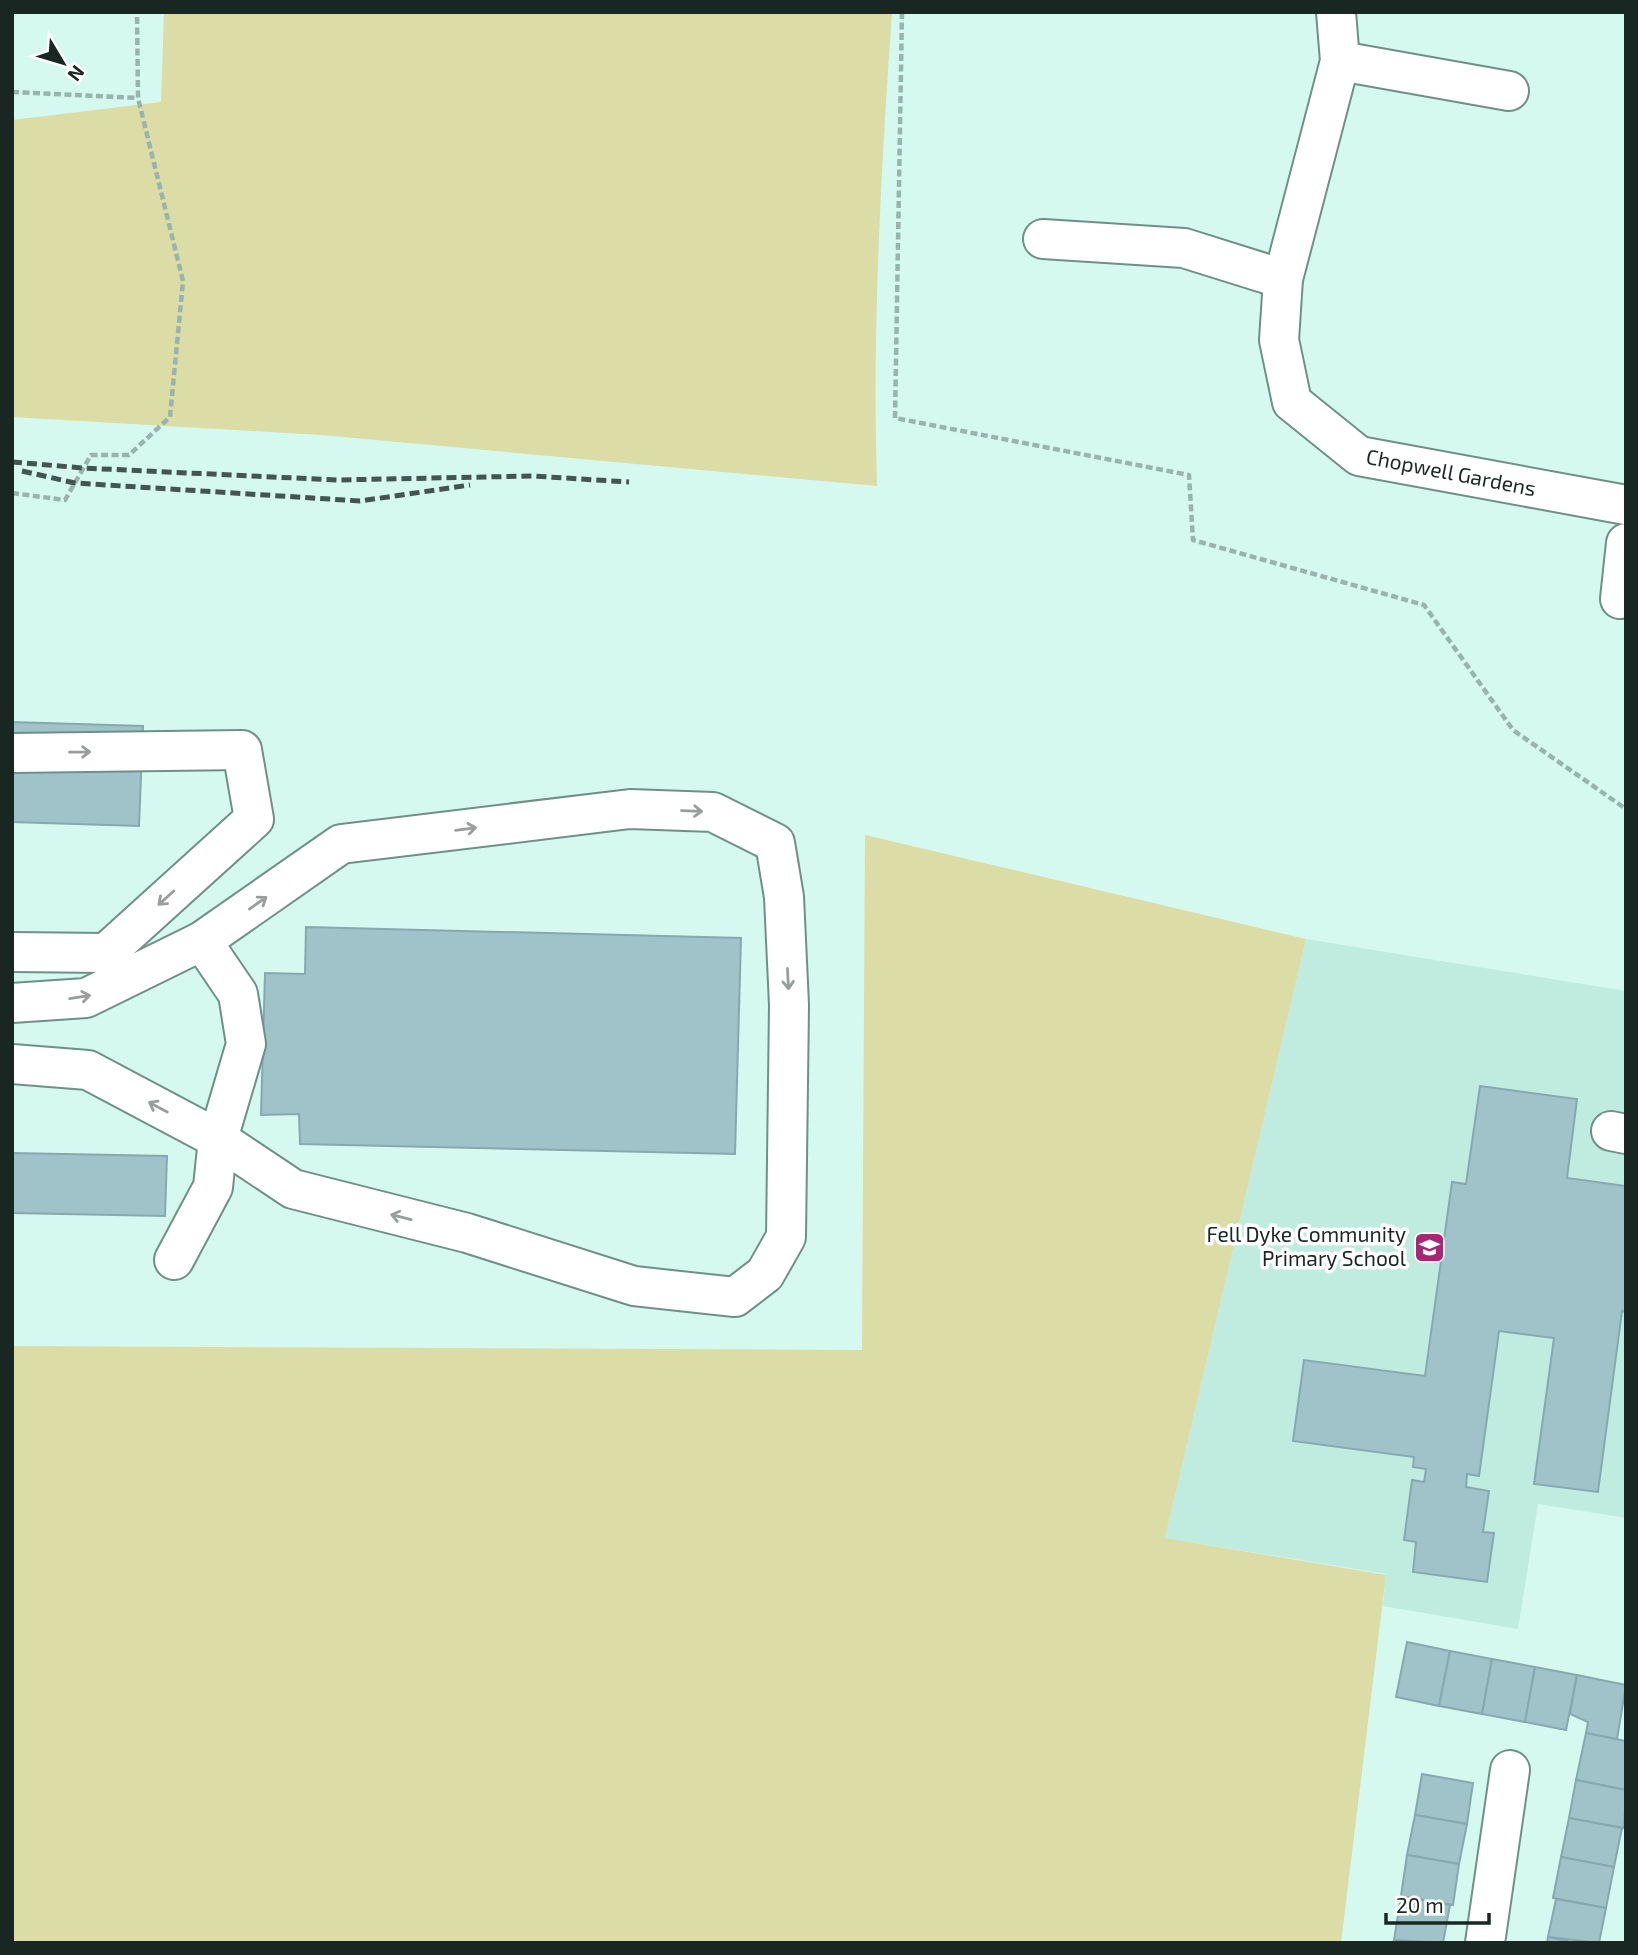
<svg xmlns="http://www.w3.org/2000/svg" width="1638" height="1955" font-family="'Exo 2',sans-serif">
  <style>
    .built { fill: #c0ece0 }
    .green { fill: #dbdca6 }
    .building { fill: #a0c3ca; stroke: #86a8af; stroke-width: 2 }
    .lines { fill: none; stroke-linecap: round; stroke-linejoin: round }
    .minor-casing { stroke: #6f9087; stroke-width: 42 }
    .path { stroke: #98b4ac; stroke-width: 4.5; stroke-dasharray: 7 3.5; stroke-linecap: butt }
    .minor { stroke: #fff; stroke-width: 38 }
    .rail { stroke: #42554f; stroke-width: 5; stroke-dasharray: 10 5; stroke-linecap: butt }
    .oneway { stroke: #989e9c }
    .labels { text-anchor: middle; stroke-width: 7; stroke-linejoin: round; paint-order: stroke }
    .street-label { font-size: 21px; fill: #192723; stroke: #fff }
    .poi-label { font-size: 21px; fill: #192723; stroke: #fff; text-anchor: end }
  </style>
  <rect width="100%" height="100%" fill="#d5f9ef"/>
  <!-- built -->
  <polygon class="built" points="1306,939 1626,991 1626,1518 1538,1504 1518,1629 1383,1606 1386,1574 1165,1538"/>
  <!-- green -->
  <g class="green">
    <path d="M164 12H892C881 170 872 328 877 486L321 435 12 417V120L161 102Z"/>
    <polygon points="865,835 1306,939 1165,1538 1386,1575 1341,1943 12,1943 12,1346 862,1350"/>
  </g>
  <!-- building -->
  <g class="building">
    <polygon points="12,722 143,726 139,826 12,822"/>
    <polygon points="306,927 741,938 735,1154 300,1144 299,1114 261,1115 265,973 305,974"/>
    <polygon points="1480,1086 1577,1099 1567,1178 1626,1186 1626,1312 1622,1311 1598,1492 1534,1484 1554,1338 1499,1331 1479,1476 1467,1474 1466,1487 1489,1491 1483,1532 1494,1533 1487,1582 1413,1572 1416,1542 1404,1540 1412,1480 1424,1482 1426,1469 1413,1467 1414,1457 1293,1441 1304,1360 1425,1376 1452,1182 1466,1184"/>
    <polygon points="12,1153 167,1156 165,1216 12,1213"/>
    <polygon points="1407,1642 1450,1651 1439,1706 1396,1697"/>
    <polygon points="1450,1651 1492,1659 1482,1714 1439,1706"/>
    <polygon points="1492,1659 1535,1667 1525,1722 1482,1714"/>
    <polygon points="1535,1667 1577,1675 1566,1730 1525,1722"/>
    <polygon points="1577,1675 1626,1685 1617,1739 1586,1733 1588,1722 1570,1714"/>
    <polygon points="1586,1733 1626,1741 1626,1790 1576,1780"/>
    <polygon points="1422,1774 1473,1783 1467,1824 1415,1815"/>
    <polygon points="1576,1780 1626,1790 1624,1828 1569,1818"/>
    <polygon points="1415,1815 1467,1824 1459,1864 1407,1855"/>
    <polygon points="1569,1818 1622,1828 1614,1867 1561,1857"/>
    <polygon points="1407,1855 1459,1864 1453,1905 1401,1896"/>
    <polygon points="1561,1857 1614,1867 1606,1908 1553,1898"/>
    <polygon points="1401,1896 1450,1905 1443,1943 1394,1940"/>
    <polygon points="1556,1899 1606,1908 1599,1943 1548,1937"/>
    <polygon points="1548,1937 1577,1943 1547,1943"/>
  </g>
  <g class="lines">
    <defs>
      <g id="minor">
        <polyline points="1336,12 1340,61 1283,279 1279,340 1292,402 1359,456 1626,505"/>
        <polyline points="1340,61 1509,91"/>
        <polyline points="1043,239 1184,248 1283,279"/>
        <polyline points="1620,599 1626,543"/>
        <polyline points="12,753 242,750 254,819 106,953 12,952"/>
        <polyline points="12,1003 86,998 202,941 341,844 630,809 713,812 775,843 784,897 789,1005 786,1237 765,1274 735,1297 634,1286 467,1233 293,1189 218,1139 88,1070 12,1064"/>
        <polyline points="1611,1131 1626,1134"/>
        <polyline points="174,1260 213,1187 218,1139 246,1044 238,994 202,941"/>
        <polyline points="1485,1943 1510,1770"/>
      </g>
    </defs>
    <!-- minor casing -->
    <use href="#minor" class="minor-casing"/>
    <!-- path -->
    <g class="path">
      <polyline points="902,12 895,418 1189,475 1193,540 1424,605 1513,730 1626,809"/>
      <polyline points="12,92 138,98"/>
      <polyline points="12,493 65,500 91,455 129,455 170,417 183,281 138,98 137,12"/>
    </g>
    <!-- minor -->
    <use href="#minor" class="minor"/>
    <!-- rail -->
    <g class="rail">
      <polyline points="12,462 83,468 337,480 533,476 629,482"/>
      <polyline points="22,471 75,483 360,501 470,485"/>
    </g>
  </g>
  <!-- one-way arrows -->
  <defs><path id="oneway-shaft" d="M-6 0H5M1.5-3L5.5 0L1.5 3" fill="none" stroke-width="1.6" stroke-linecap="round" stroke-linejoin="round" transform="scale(1.75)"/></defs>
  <g class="oneway">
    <use href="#oneway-shaft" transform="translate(80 752) rotate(-1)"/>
    <use href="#oneway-shaft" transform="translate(692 811) rotate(2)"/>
    <use href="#oneway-shaft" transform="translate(466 829) rotate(-7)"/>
    <use href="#oneway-shaft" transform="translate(166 898) rotate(138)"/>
    <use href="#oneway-shaft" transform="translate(258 903) rotate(-35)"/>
    <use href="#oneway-shaft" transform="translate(788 979) rotate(87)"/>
    <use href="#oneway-shaft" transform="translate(80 997) rotate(-9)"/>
    <use href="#oneway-shaft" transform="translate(158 1107) rotate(-152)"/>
    <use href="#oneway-shaft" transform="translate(401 1217) rotate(-166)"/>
  </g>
  <!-- icons -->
  <defs>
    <symbol id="school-square" viewBox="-11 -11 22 22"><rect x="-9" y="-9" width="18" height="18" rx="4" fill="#a72775" stroke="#fff"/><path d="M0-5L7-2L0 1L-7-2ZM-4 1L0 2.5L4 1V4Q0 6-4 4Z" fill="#fff"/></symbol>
  </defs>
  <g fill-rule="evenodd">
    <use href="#school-square" x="1412" y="1230" width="35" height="35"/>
  </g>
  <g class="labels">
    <!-- street labels -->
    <g class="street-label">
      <text transform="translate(1451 473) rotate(11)" y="7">Chopwell Gardens</text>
    </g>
    <!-- poi labels -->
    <g class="poi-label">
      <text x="1406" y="1242">Fell Dyke Community<tspan x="1406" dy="24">Primary School</tspan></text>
    </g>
  </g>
  <!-- border -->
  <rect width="1638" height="1955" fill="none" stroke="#192723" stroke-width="28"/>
  <!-- north arrow -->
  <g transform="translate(63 63) rotate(128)" stroke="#ffffff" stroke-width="5" paint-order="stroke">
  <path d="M0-5L12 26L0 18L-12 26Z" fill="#192723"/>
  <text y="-10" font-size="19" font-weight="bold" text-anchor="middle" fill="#192723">N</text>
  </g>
  <!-- scale -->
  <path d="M1386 1913v10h103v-10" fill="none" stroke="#192723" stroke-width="3.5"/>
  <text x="1396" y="1913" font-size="21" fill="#192723" stroke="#ffffff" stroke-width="5" paint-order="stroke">20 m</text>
</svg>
